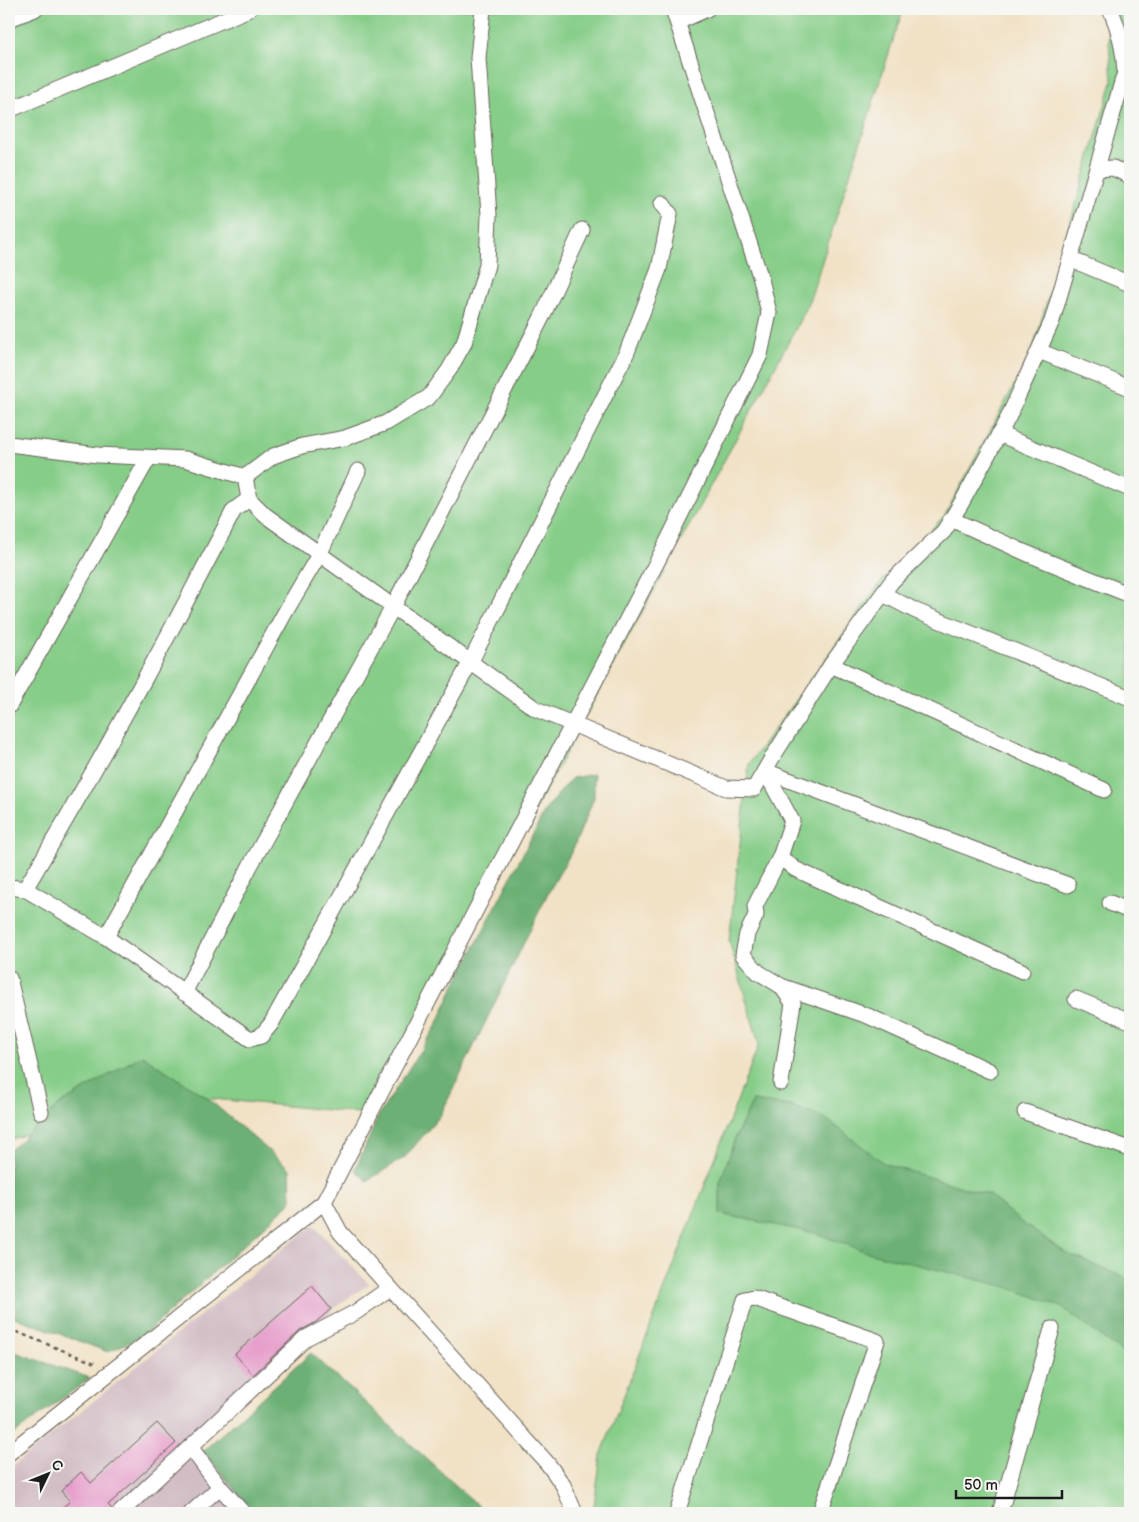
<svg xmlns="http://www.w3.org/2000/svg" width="1139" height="1522" font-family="'Balsamiq Sans',sans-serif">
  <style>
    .industrial { fill: #d2bdc5 }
    .green { fill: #86cd88; stroke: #517452 }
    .forest { fill: #6cb074; stroke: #446648 }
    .building { fill: #e69ecb }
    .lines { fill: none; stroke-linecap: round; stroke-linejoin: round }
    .minor-casing { stroke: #676158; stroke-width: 17 }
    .path { stroke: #676158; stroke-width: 2.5; stroke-dasharray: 4 4; stroke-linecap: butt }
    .minor { stroke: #fff; stroke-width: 15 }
  </style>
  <rect width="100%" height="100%" fill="#f6f6f2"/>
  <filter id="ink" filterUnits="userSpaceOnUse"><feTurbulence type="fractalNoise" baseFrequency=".02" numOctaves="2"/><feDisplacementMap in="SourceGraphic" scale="10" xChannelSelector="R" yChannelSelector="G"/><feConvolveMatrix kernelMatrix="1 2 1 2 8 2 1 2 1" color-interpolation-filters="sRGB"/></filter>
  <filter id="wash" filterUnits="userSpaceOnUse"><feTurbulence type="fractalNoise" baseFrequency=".0096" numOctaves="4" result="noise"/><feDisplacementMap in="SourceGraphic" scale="20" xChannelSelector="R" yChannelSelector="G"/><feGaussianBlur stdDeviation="1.12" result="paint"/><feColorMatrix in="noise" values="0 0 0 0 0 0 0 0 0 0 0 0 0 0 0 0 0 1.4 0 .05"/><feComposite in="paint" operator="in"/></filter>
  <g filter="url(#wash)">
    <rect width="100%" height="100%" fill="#f1e2c6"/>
    <!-- industrial -->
    <polygon class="industrial" points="313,1225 369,1284 342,1302 193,1438 255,1513 9,1513 9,1469"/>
    <!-- green -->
    <g class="green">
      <polygon points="9,9 903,9 811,296 795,330 370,1114 151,1093 9,1140"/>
      <polygon points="1097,9 1130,9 1130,1513 593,1513 601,1455 759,1044 729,941 749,764 880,583 945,515 1032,352 1112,82 1108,28"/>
    </g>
    <!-- forest -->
    <g class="forest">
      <polygon points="594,774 594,798 573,849 547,895 440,1116 405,1157 367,1181 355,1170 379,1115 437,1025 451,993 546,809 572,778"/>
      <polygon points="142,1055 206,1097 290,1169 291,1202 144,1335 108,1352 9,1315 9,1151 59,1105"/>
      <polygon points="753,1101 790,1106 825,1118 885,1164 989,1195 1022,1223 1066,1253 1130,1280 1130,1358 1060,1306 1007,1287 867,1252 815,1233 720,1214 720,1183 735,1138"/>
      <polygon points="9,1350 90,1378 9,1438"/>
      <polygon points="311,1353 486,1513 255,1513 203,1451"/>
    </g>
    <g id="blocks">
      <!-- building -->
      <g class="building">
        <polygon points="312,1286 331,1309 316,1322 300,1331 253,1375 235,1354"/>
        <polygon points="157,1423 176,1443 108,1505 112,1509 111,1513 56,1513 70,1501 61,1491 81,1472 91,1483"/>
      </g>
    </g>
  </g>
  <g filter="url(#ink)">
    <use href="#blocks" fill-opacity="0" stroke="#676158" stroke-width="1"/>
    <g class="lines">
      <defs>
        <g id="minor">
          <polyline points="9,19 35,9"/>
          <polyline points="678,22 707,9"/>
          <polyline points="9,110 249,9"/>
          <polyline points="1097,169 1113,168 1130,176"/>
          <polyline points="1070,259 1130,284"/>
          <polyline points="1039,351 1130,388"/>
          <polyline points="999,434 1130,489"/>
          <polyline points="9,444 98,455 185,459 245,477 273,456 302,446 345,438 386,423 429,397 449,370 464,343 487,265 489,215 478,58 483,9"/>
          <path d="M245 477 249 499 265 515 536 709 726 788 754 789 772 758 831 665 892 581 944 531 962 502 1008 418 1052 321 1125 72C1124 49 1120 30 1110 9"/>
          <polyline points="951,519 1026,553 1130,595"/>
          <polyline points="883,594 916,611 1130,698"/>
          <polyline points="831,665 1104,790"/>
          <polyline points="9,706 148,459"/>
          <polyline points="780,857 795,869 1022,971"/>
          <polyline points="9,887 25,889 106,937 250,1039 261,1036 271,1024 470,663 627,352 659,269 670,214 662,203"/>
          <path d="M25 889C99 765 168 638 234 510L249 499"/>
          <polyline points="1110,903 1130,911"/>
          <polyline points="106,937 287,609 320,553 358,471"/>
          <polyline points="9,978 41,1112"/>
          <polyline points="781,986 793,1003 781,1083"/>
          <polyline points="184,993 250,866 393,607 542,317 582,230"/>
          <polyline points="1076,999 1130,1021"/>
          <polyline points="990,1071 868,1016 781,986 758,972 743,955 747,934 756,915 755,906 780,857 792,821 765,771 1068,885"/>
          <polyline points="1025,1112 1130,1149"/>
          <polyline points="324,1202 340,1232 548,1464 563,1485 575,1513"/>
          <polyline points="191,1448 220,1487 243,1513"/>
          <polyline points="9,1453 324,1202 660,556 760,355 769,313 761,279 673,9"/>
          <polyline points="120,1513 306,1338 356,1312 390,1288"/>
          <polyline points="191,1513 220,1487"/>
          <polyline points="677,1513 745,1300 754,1298 877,1341 820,1513"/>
          <polyline points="1000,1513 1052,1329"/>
        </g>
      </defs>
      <!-- minor casing -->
      <use href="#minor" class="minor-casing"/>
      <!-- path -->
      <polyline class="path" points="9,1329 97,1364"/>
      <!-- minor -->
      <use href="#minor" class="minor"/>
    </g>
  </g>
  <!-- margin -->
  <rect width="1139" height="1522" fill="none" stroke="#f6f6f2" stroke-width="30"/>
  <!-- north arrow -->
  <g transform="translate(48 1474) rotate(47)" stroke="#f6f6f2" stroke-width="4" paint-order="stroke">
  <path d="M0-4L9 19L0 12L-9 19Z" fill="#1c1c1c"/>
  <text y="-8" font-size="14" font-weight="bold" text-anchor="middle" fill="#1c1c1c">С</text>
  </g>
  <!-- scale -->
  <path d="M956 1490v8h106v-8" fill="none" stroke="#1c1c1c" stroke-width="2.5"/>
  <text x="964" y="1490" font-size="15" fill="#1c1c1c" stroke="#f6f6f2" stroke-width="4" paint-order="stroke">50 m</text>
</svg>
